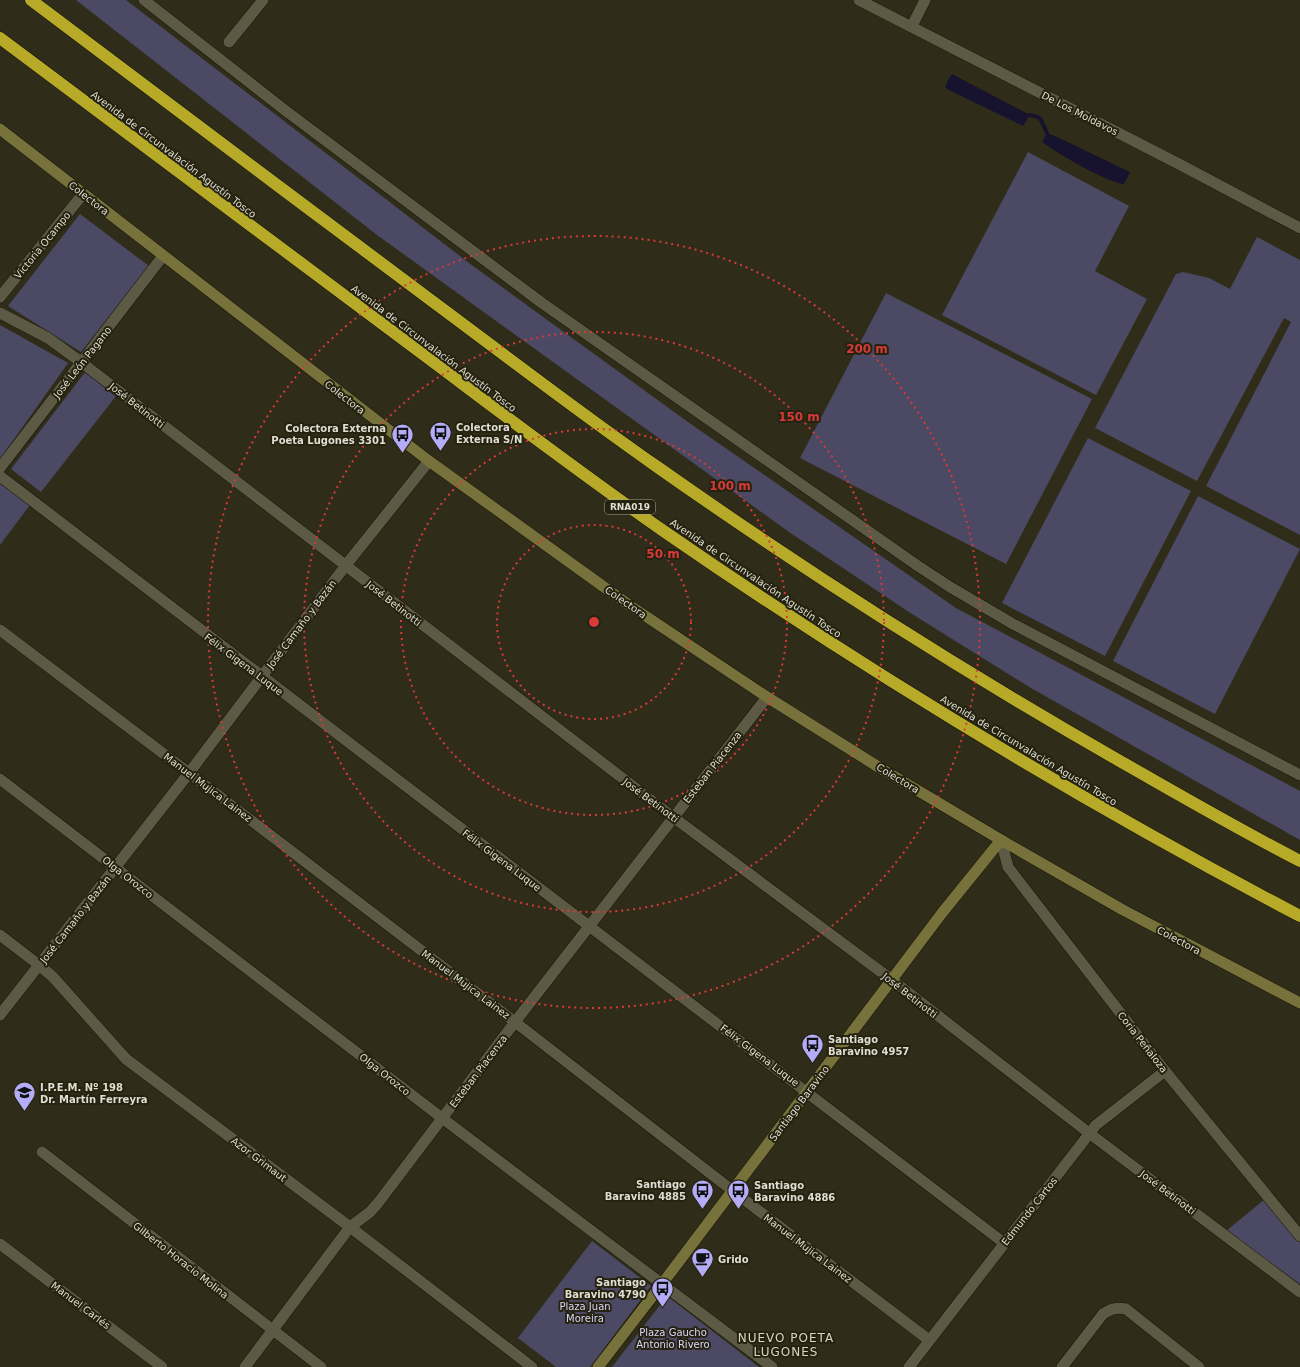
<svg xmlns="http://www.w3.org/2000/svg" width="1300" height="1367" font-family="'DejaVu Sans',sans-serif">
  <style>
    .green { fill: #4c4964 }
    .water { fill: #17122d }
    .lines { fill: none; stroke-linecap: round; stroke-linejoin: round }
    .stream { stroke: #17122d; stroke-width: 4 }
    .minor-casing { stroke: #171504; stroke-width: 12 }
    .tertiary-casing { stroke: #171504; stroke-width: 12 }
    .secondary-casing { stroke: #171504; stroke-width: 12 }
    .motorway-casing { stroke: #171504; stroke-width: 13 }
    .minor { stroke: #5c5a45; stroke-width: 11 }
    .tertiary { stroke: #5c5a45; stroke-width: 11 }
    .secondary { stroke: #77723c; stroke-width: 11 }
    .motorway { stroke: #b7aa28; stroke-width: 12 }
    .ring { fill: none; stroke: #d73a39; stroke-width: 2; stroke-dasharray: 2 4 }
    .labels { text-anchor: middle; stroke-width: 4; stroke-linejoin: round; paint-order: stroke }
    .shield { fill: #252310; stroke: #a7a698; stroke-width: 1 }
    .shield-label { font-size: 9px; font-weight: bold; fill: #dfded2 }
    .street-label { font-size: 10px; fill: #dfded2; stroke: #252310 }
    .poi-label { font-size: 10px; font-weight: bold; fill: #dfded2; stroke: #252310; text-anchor: start }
    .park-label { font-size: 10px; fill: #d9d6fa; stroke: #252310 }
    .quarter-label { font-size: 12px; letter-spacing: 1px; fill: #d8d6be; stroke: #252310 }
    .centre { fill: #d73a39; stroke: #252310; stroke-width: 2 }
    .ring-label { font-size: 12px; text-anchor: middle; font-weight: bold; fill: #d73a39; stroke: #252310; stroke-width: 4; stroke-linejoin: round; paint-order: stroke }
  </style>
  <rect width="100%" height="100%" fill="#2f2d19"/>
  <!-- green -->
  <g class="green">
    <polygon points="76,0 126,0 473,266 688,422 956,608 1300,791 1300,840 1031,688 912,614 789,532 377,235"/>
    <polygon points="1028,152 1129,206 1095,271 1147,299 1096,395 942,315"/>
    <polygon points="80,214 149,266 81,352 8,306"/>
    <polygon points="1257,237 1300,260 1300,535 1206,486 1291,322 1284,318 1197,481 1095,428 1176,274 1183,272 1209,278 1230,289"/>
    <polygon points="886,293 1092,399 1006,564 800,458"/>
    <polygon points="0,325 68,363 0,459"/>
    <polygon points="86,371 116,396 41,492 11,469"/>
    <polygon points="1088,438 1191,491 1105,656 1002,603"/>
    <polygon points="0,484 30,505 0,545"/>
    <polygon points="1198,496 1300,549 1215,714 1113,661"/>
    <polygon points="1265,1199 1300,1241 1300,1284 1226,1231"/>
    <polygon points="592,1241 651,1286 590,1367 556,1367 518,1338"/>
    <polygon points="667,1296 759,1367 612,1367"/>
  </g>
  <!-- water -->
  <g class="water">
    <polygon points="952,74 1030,115 1023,126 949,90 945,87 948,80"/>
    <path d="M1047 133 1057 137 1130 172 1124 184C1109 184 1055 152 1042 142Z"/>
  </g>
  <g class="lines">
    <!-- stream -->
    <polyline class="stream" points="1030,115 1038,117 1041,120 1047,133"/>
    <defs>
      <g id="minor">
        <polyline points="859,0 1179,164 1300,228"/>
        <polyline points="912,26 925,0"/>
        <polyline points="229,42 263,0"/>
        <polyline points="0,297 83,194"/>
        <polyline points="0,313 48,338 81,362 673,817 892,980 1089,1133 1300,1292"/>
        <polyline points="0,468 163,256"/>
        <path d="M0 476C334 733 671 986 1004 1243"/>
        <polyline points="0,630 189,773 515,1022 733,1191 929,1340"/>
        <polyline points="0,779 442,1118 772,1367"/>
        <polyline points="1001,840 1008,867 1165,1071 1300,1236"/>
        <polyline points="0,935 39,965 53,977 126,1059 350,1227 532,1367"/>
        <polyline points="0,1015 189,773 346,565 429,461"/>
        <polyline points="42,1152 321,1367"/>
        <polyline points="0,1244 162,1367"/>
        <polyline points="245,1367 350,1227 370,1212 378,1203 515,1022 767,697"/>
        <polyline points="909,1367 1096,1125 1165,1071"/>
        <path d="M1062 1367 1103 1314C1111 1309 1116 1307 1126 1309L1199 1367"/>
      </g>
      <polyline id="tertiary" points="144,0 286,111 542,303 918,566 950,587 1013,624 1300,775"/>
      <g id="secondary">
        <polyline points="0,129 429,461 629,605 767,697 880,768 1001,840 1123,910 1300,1003"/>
        <polyline points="598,1367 662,1284 942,913 1001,840"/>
      </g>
      <g id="motorway">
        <path d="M31 0C165 101 298 201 432 301 506 356 580 413 656 466 805 571 959 669 1118 760 1178 794 1238 829 1300 861"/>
        <path d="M0 38C145 147 290 256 436 364 512 421 587 478 665 532 869 673 1081 801 1300 916"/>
      </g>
    </defs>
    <!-- minor casing -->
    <use href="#minor" class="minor-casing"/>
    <!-- tertiary casing -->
    <use href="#tertiary" class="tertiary-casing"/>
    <!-- secondary casing -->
    <use href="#secondary" class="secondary-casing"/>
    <!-- motorway casing -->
    <use href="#motorway" class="motorway-casing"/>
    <!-- minor -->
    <use href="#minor" class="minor"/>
    <!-- tertiary -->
    <use href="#tertiary" class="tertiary"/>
    <!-- secondary -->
    <use href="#secondary" class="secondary"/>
    <!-- motorway -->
    <use href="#motorway" class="motorway"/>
  </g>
  <!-- distance rings -->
  <g class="ring">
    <circle cx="594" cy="622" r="97"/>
    <circle cx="594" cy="622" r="193"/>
    <circle cx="594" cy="622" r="290"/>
    <circle cx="594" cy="622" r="386"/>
  </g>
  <!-- icons -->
  <defs>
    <symbol id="bus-pin" viewBox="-11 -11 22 30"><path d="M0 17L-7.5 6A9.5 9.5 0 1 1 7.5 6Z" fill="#b5acf8" stroke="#252310"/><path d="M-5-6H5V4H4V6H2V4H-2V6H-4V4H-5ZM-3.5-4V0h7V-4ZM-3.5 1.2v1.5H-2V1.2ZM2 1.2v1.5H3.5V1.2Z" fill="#111"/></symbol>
    <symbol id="school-pin" viewBox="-11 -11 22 30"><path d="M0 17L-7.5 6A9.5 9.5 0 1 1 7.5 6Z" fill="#b5acf8" stroke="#252310"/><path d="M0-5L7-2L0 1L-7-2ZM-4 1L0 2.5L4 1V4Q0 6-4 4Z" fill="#111"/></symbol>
    <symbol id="cafe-pin" viewBox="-11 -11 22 30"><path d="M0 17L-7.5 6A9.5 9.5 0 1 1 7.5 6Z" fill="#b5acf8" stroke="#252310"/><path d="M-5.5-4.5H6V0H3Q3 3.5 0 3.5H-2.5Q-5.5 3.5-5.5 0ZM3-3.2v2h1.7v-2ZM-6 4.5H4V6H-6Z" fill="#111"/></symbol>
  </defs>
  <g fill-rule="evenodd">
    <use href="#bus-pin" x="428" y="420" width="25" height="34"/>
    <use href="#bus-pin" x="390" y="422" width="25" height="34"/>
    <use href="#bus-pin" x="800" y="1032" width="25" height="34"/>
    <use href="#school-pin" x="12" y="1080" width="25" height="34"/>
    <use href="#bus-pin" x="690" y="1178" width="25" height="34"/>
    <use href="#bus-pin" x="726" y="1178" width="25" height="34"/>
    <use href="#cafe-pin" x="690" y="1246" width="25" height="34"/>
    <use href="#bus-pin" x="650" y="1276" width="25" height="34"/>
  </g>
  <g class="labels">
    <!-- shield labels -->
    <rect class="shield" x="605" y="500" width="50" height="14" rx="3"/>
    <g class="shield-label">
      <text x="630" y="510">RNA019</text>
    </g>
    <!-- street labels -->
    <g class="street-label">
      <text transform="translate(1080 113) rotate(27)" y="4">De Los Moldavos</text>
      <text transform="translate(174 154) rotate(37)" y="4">Avenida de Circunvalación Agustín Tosco</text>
      <text transform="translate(89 198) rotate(38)" y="4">Colectora</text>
      <text transform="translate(42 245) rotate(-51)" y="4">Victoria Ocampo</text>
      <text transform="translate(434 348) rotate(37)" y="4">Avenida de Circunvalación Agustín Tosco</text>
      <text transform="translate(82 362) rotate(-52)" y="4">José León Pagano</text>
      <text transform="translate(345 397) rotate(38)" y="4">Colectora</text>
      <text transform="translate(137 405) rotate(38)" y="4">José Betinotti</text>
      <text transform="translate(756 578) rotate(34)" y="4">Avenida de Circunvalación Agustín Tosco</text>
      <text transform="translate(626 602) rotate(35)" y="4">Colectora</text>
      <text transform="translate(394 603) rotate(38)" y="4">José Betinotti</text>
      <text transform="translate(301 624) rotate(-53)" y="4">José Camaño y Bazán</text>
      <text transform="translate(244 664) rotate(37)" y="4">Félix Gigena Luque</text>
      <text transform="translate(1029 750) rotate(31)" y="4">Avenida de Circunvalación Agustín Tosco</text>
      <text transform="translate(712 767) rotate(-52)" y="4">Esteban Piacenza</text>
      <text transform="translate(898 778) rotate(31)" y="4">Colectora</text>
      <text transform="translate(208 787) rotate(37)" y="4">Manuel Mujica Lainez</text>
      <text transform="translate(651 800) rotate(37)" y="4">José Betinotti</text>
      <text transform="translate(502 860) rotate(37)" y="4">Félix Gigena Luque</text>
      <text transform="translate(128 877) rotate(38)" y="4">Olga Orozco</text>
      <text transform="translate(75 919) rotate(-52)" y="4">José Camaño y Bazán</text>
      <text transform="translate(1179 940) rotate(28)" y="4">Colectora</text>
      <text transform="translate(466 984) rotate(37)" y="4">Manuel Mujica Lainez</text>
      <text transform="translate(910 995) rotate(38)" y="4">José Betinotti</text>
      <text transform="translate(1143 1042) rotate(52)" y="4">Coria Peñaloza</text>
      <text transform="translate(760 1055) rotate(37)" y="4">Félix Gigena Luque</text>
      <text transform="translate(478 1071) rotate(-53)" y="4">Esteban Piacenza</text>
      <text transform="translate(385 1074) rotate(38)" y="4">Olga Orozco</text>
      <text transform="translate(799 1103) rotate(-53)" y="4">Santiago Baravino</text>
      <text transform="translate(259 1159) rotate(37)" y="4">Azor Grimaut</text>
      <text transform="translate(1168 1192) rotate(37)" y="4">José Betinotti</text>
      <text transform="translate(1029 1211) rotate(-52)" y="4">Edmundo Cartos</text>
      <text transform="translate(808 1248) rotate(37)" y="4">Manuel Mujica Lainez</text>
      <text transform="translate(181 1260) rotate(38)" y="4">Gilberto Horacio Molina</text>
      <text transform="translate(81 1305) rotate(37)" y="4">Manuel Carlés</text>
    </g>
    <!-- poi labels -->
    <g class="poi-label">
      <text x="456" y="431">Colectora<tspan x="456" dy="12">Externa S/N</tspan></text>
      <text x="386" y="432" text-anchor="end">Colectora Externa<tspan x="386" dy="12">Poeta Lugones 3301</tspan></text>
      <text x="828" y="1043">Santiago<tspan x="828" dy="12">Baravino 4957</tspan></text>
      <text x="40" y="1091">I.P.E.M. Nº 198<tspan x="40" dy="12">Dr. Martín Ferreyra</tspan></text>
      <text x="686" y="1188" text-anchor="end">Santiago<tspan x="686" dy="12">Baravino 4885</tspan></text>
      <text x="754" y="1189">Santiago<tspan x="754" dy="12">Baravino 4886</tspan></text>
      <text x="718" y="1263">Grido</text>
      <text x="646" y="1286" text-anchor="end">Santiago<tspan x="646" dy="12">Baravino 4790</tspan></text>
    </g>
    <!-- park labels -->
    <g class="park-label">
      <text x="585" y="1310">Plaza Juan<tspan x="585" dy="12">Moreira</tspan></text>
      <text x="673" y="1336">Plaza Gaucho<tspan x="673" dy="12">Antonio Rivero</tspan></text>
    </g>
    <!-- quarter labels -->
    <g class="quarter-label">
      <text x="786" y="1342">NUEVO POETA<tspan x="786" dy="14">LUGONES</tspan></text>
    </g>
  </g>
  <circle cx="594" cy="622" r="6" class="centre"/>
  <g class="ring-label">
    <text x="867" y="353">200 m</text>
    <text x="799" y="421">150 m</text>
    <text x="730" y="490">100 m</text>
    <text x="663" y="558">50 m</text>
  </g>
</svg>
